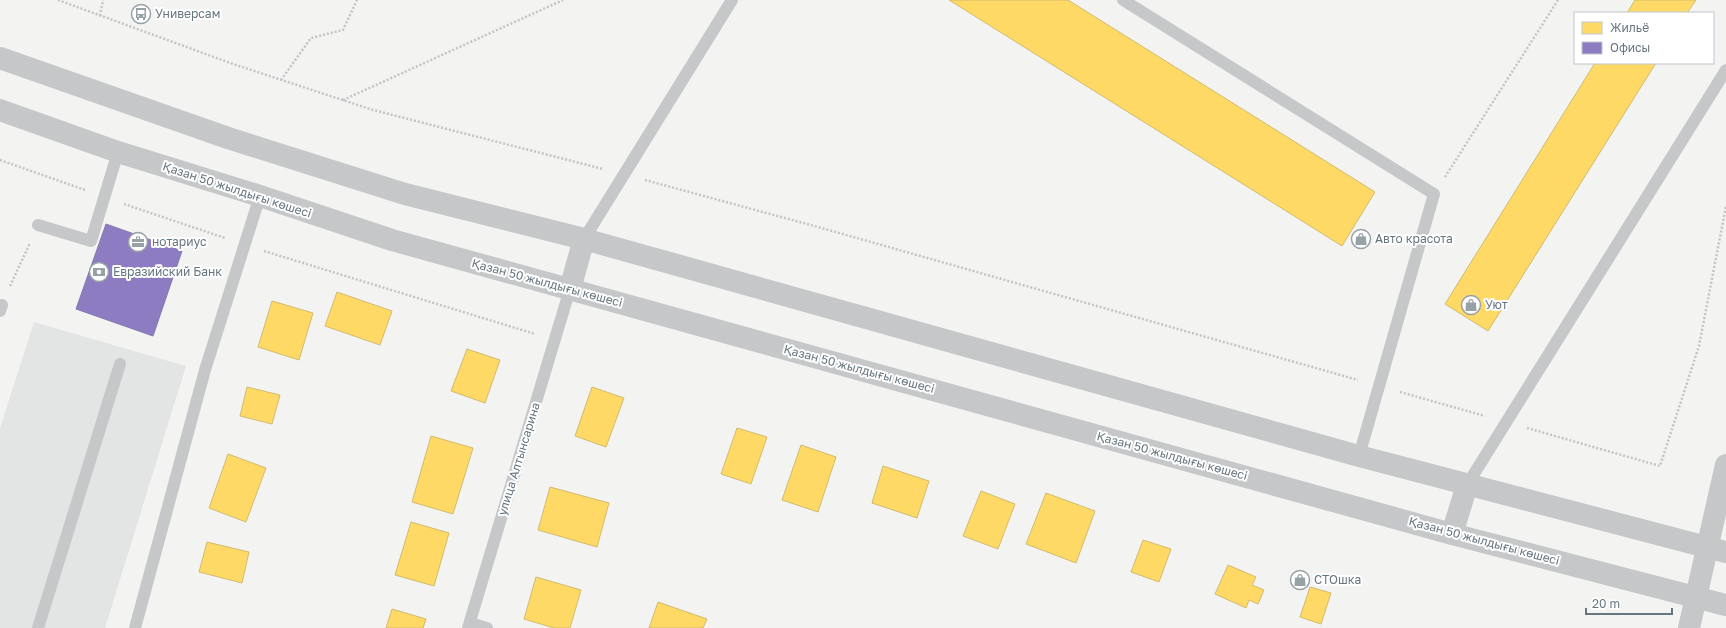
<svg xmlns="http://www.w3.org/2000/svg" width="1726" height="628" font-family="'Golos Text',sans-serif">
  <style>
    .built { fill: #e3e4e4 }
    .homes { fill: #ffd966; stroke: #d1bb6e }
    .offices { fill: #8e7cc3; stroke: #827aaf }
    .lines { fill: none; stroke-linecap: round; stroke-linejoin: round }
    .path { stroke: #c3c4c5; stroke-width: 2.5; stroke-dasharray: 2 2; stroke-linecap: butt }
    .service { stroke: #c5c7c8; stroke-width: 12 }
    .minor { stroke: #c5c7c8; stroke-width: 22 }
    .tertiary { stroke: #c5c7c8; stroke-width: 22 }
    .labels { text-anchor: middle; stroke-width: 4; stroke-linejoin: round; paint-order: stroke }
    .poi-label { font-size: 12px; fill: #66767f; stroke: #fff; text-anchor: start }
    .street-label { font-size: 12px; fill: #66767f; stroke: #fff }
  </style>
  <rect width="100%" height="100%" fill="#f3f3f2"/>
  <!-- built -->
  <polygon class="built" points="34,322 186,366 105,628 0,628 0,428"/>
  <!-- homes -->
  <g class="homes">
    <polygon points="949,0 1068,0 1375,192 1342,246"/>
    <polygon points="1635,0 1696,0 1687,13 1627,13"/>
    <polygon points="1595,63 1656,63 1488,331 1445,304"/>
    <polygon points="337,292 392,311 380,345 325,326"/>
    <polygon points="272,301 313,313 299,360 258,347"/>
    <polygon points="467,349 500,360 485,403 451,391"/>
    <polygon points="247,387 280,395 272,424 240,416"/>
    <polygon points="592,387 624,398 606,447 575,436"/>
    <polygon points="737,428 767,437 751,484 721,474"/>
    <polygon points="431,436 473,448 453,514 412,502"/>
    <polygon points="801,445 836,457 818,512 782,500"/>
    <polygon points="228,454 266,468 246,522 209,508"/>
    <polygon points="883,466 929,481 917,518 872,503"/>
    <polygon points="550,487 609,503 597,547 538,530"/>
    <polygon points="981,491 1015,504 998,549 963,536"/>
    <polygon points="1046,493 1095,511 1076,563 1026,544"/>
    <polygon points="411,522 449,533 434,586 395,575"/>
    <polygon points="1143,540 1171,549 1159,582 1131,572"/>
    <polygon points="207,542 249,552 242,583 199,572"/>
    <polygon points="1228,565 1256,577 1252,585 1264,590 1258,604 1249,600 1246,608 1215,594"/>
    <polygon points="536,577 581,590 570,628 554,628 524,619"/>
    <polygon points="1310,587 1331,593 1321,624 1300,617"/>
    <polygon points="658,602 707,619 703,628 649,628"/>
    <polygon points="392,609 426,619 423,628 386,628"/>
  </g>
  <!-- offices -->
  <polygon class="offices" points="106,224 182,251 153,336 76,309"/>
  <g class="lines">
    <!-- path -->
    <g class="path">
      <polyline points="58,0 233,64 373,110 603,169"/>
      <polyline points="100,16 103,0"/>
      <polyline points="281,80 311,38 343,30 357,0"/>
      <polyline points="343,100 563,0"/>
      <polyline points="0,160 85,190"/>
      <polyline points="1445,177 1558,0"/>
      <polyline points="645,180 818,227 1358,380"/>
      <polyline points="124,204 225,238"/>
      <polyline points="264,251 535,334"/>
      <polyline points="10,286 30,243"/>
      <polyline points="1400,392 1485,416"/>
      <polyline points="1527,428 1660,466 1699,346 1726,206"/>
    </g>
    <!-- service -->
    <g class="service">
      <polyline points="1123,0 1434,194 1359,456"/>
      <polyline points="38,225 91,241 118,152"/>
      <polyline points="584,239 732,0"/>
      <polyline points="0,311 2,305"/>
      <polyline points="1467,485 1726,70"/>
      <polyline points="470,623 487,628"/>
      <polyline points="38,628 120,364"/>
      <polyline points="135,628 205,370 260,196"/>
      <polyline points="468,628 570,289"/>
    </g>
    <!-- minor -->
    <polyline class="minor" points="1452,534 1467,485"/>
    <!-- tertiary -->
    <g class="tertiary">
      <polyline points="0,58 228,138 405,194 584,239 1359,456 1726,552"/>
      <polyline points="0,110 118,152 260,196 392,240 1452,534 1726,605"/>
      <polyline points="570,289 584,239"/>
      <polyline points="1689,628 1726,465"/>
    </g>
  </g>
  <!-- icons -->
  <defs>
    <symbol id="bus-ring" viewBox="-11 -11 22 22"><circle r="9.5" fill="#fff" stroke="#97a2a7" stroke-width="1.5"/><path d="M-5-6H5V4H4V6H2V4H-2V6H-4V4H-5ZM-3.5-4V0h7V-4ZM-3.5 1.2v1.5H-2V1.2ZM2 1.2v1.5H3.5V1.2Z" fill="#97a2a7"/></symbol>
    <symbol id="shop-ring" viewBox="-11 -11 22 22"><circle r="9.5" fill="#fff" stroke="#97a2a7" stroke-width="1.5"/><path d="M-5-2.5h2.3a2.7 3.5 0 0 1 5.4 0H5L5.5 6h-11ZM-1.5-2.5h3a1.5 2.3 0 0 0-3 0Z" fill="#97a2a7"/></symbol>
    <symbol id="office-ring" viewBox="-11 -11 22 22"><circle r="9.5" fill="#fff" stroke="#97a2a7" stroke-width="1.5"/><path d="M-6-3h4V-5.5h4V-3h4V5H-6ZM-1-4.5V-3h2v-1.5ZM-6 0V1H6V0Z" fill="#97a2a7"/></symbol>
    <symbol id="bank-ring" viewBox="-11 -11 22 22"><circle r="9.5" fill="#fff" stroke="#97a2a7" stroke-width="1.5"/><path d="M-6-4H6V4H-6ZM0-2.3a2.3 2.3 0 1 0 0 4.6a2.3 2.3 0 1 0 0-4.6Z" fill="#97a2a7"/></symbol>
  </defs>
  <g fill-rule="evenodd">
    <use href="#bus-ring" x="130" y="3" width="22" height="22"/>
    <use href="#shop-ring" x="1350" y="228" width="22" height="22"/>
    <use href="#office-ring" x="127" y="231" width="22" height="22"/>
    <use href="#bank-ring" x="88" y="261" width="22" height="22"/>
    <use href="#shop-ring" x="1460" y="294" width="22" height="22"/>
    <use href="#shop-ring" x="1289" y="569" width="22" height="22"/>
  </g>
  <g class="labels">
    <!-- poi labels -->
    <g class="poi-label">
      <text x="155" y="18">Универсам</text>
      <text x="1375" y="243">Авто красота</text>
      <text x="152" y="246">нотариус</text>
      <text x="113" y="276">Евразийский Банк</text>
      <text x="1485" y="309">Уют</text>
      <text x="1314" y="584">СТОшка</text>
    </g>
    <!-- street labels -->
    <g class="street-label">
      <text transform="translate(237 190) rotate(18)" y="4">Қазан 50 жылдығы көшесі</text>
      <text transform="translate(547 283) rotate(15)" y="4">Қазан 50 жылдығы көшесі</text>
      <text transform="translate(859 369) rotate(15)" y="4">Қазан 50 жылдығы көшесі</text>
      <text transform="translate(1172 456) rotate(15)" y="4">Қазан 50 жылдығы көшесі</text>
      <text transform="translate(519 459) rotate(-73)" y="4">улица Алтынсарина</text>
      <text transform="translate(1484 541) rotate(15)" y="4">Қазан 50 жылдығы көшесі</text>
    </g>
  </g>
  <!-- legend -->
  <rect x="1574" y="12" width="140" height="52" fill="#ffffff" stroke="#c2c8cc"/>
  <rect x="1582" y="22" width="20" height="12" fill="#ffd966" stroke="#c2c8cc"/>
  <text x="1610" y="32" font-size="12" fill="#66767f">Жильё</text>
  <rect x="1582" y="42" width="20" height="12" fill="#8e7cc3" stroke="#c2c8cc"/>
  <text x="1610" y="52" font-size="12" fill="#66767f">Офисы</text>
  <!-- scale -->
  <path d="M1586 608v6h86v-6" fill="none" stroke="#66767f" stroke-width="2"/>
  <text x="1592" y="608" font-size="12" fill="#66767f" stroke="#ffffff" stroke-width="3" paint-order="stroke">20 m</text>
</svg>
